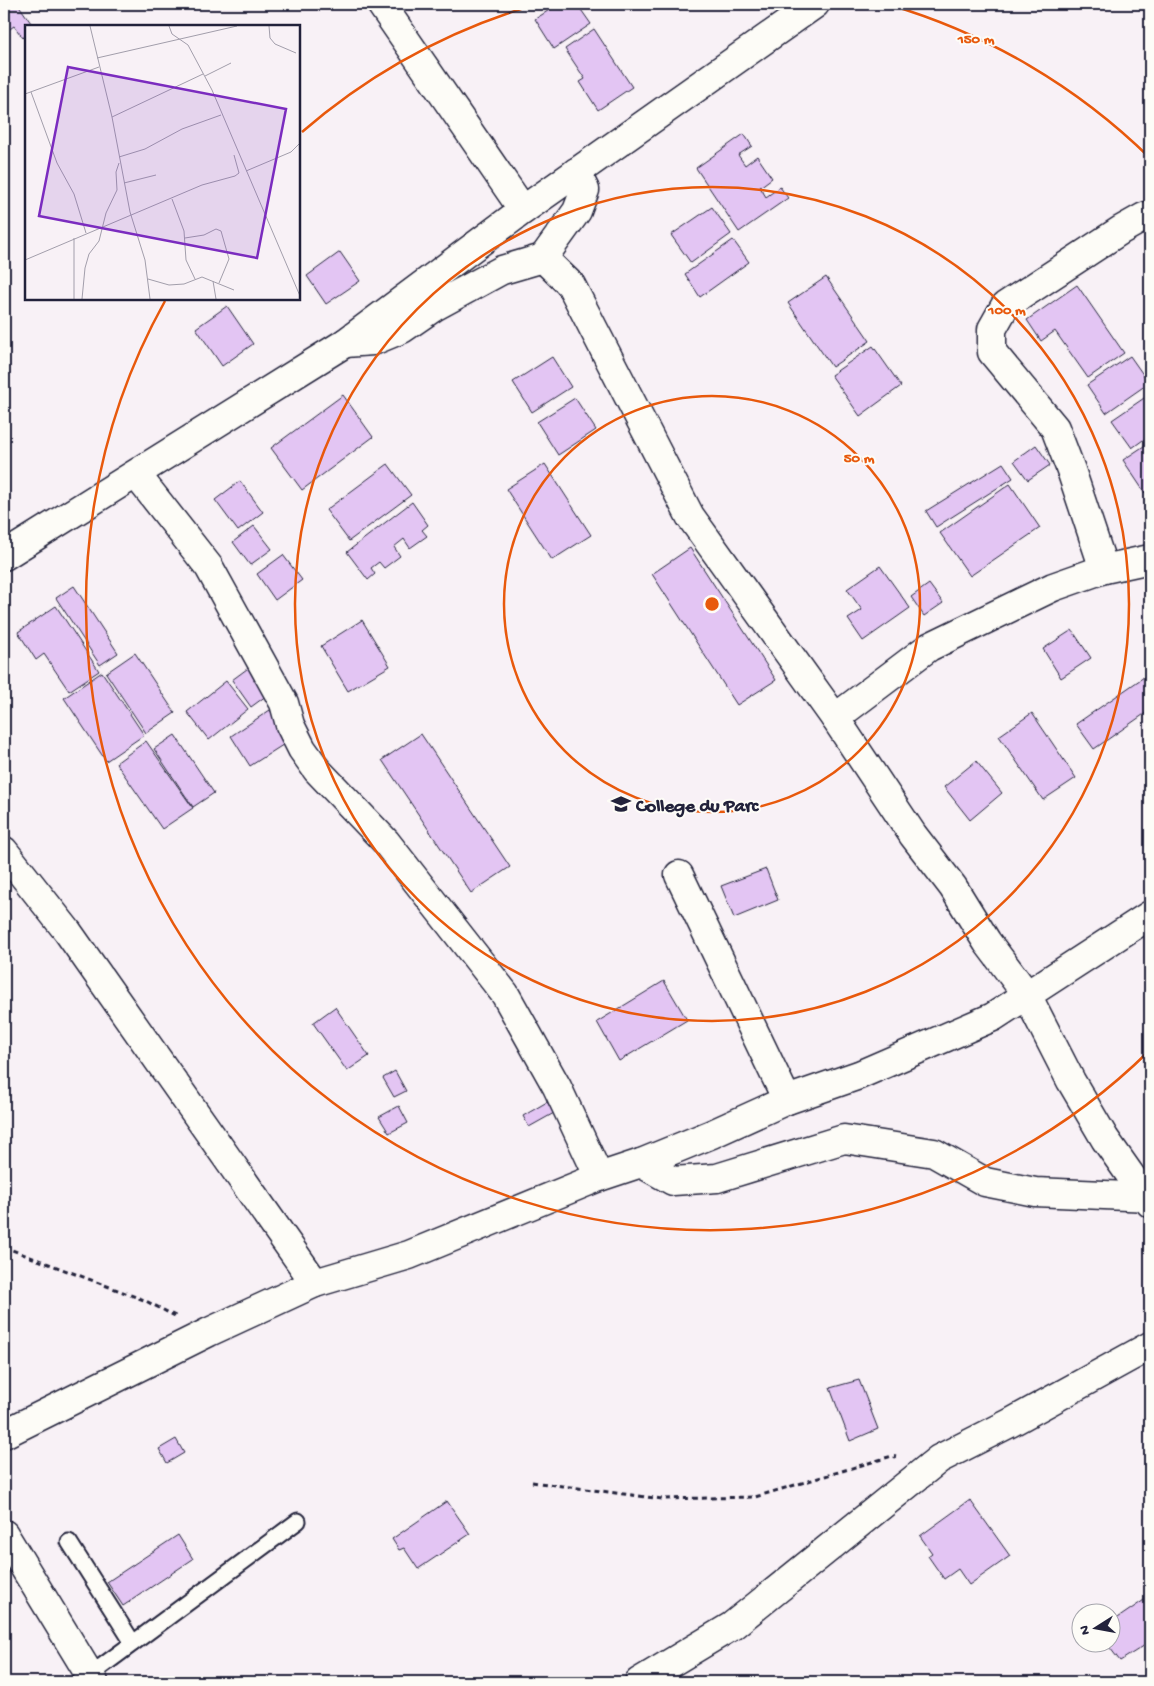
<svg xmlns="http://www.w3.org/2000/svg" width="1154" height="1686" font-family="'Gochi Hand',sans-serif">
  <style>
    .building { fill: #e3c5f3; stroke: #22223b }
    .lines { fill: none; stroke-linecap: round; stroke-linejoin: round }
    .lane-casing { stroke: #22223b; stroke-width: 19 }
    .street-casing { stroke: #22223b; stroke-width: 31 }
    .path { stroke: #22223b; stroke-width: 3; stroke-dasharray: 5 4; stroke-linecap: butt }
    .lane { stroke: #fdfcf7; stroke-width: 15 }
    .street { stroke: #fdfcf7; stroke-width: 28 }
    .ring { fill: none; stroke: #e8590c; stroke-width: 2.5 }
    .labels { text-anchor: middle; stroke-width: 4; stroke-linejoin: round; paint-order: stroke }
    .poi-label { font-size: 19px; font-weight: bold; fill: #22223b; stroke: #fdfcf7; text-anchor: start }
    .inset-road { fill: none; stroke: #a29eab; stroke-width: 1 }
    .view { fill: #7b2cbf; fill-opacity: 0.15; stroke: #7b2cbf; stroke-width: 2.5 }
    .inset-edge { fill: none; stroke: #22223b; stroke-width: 2.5 }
    .centre { fill: #e8590c; stroke: #fdfcf7; stroke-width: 2.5 }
    .ring-label { font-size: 15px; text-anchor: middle; font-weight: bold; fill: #e8590c; stroke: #fdfcf7; stroke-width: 4; stroke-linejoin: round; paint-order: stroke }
  </style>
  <rect width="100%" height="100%" fill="#f8f1f6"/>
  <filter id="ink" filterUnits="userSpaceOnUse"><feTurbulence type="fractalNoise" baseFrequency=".02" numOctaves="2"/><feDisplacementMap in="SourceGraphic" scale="10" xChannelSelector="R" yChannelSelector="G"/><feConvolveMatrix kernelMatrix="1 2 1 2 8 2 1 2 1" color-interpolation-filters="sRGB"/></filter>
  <g filter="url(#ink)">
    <!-- building -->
    <g class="building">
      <polygon points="4,4 18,4 33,26 26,26 26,35 23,38 14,26 4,33"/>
      <polygon points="559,4 577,4 591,24 554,49 535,19"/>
      <polygon points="594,29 632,87 598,110 580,82 585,79 565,49"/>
      <polygon points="744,134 752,146 738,155 745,165 757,156 772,178 760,187 766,197 780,187 788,198 739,232 696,168"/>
      <polygon points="712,207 731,234 691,263 671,235"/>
      <polygon points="733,240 749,262 700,297 685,274"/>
      <polygon points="340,252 360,281 326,304 307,276"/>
      <polygon points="826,277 870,341 832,367 788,303"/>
      <polygon points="1077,285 1124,353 1088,378 1055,331 1041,341 1027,320"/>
      <polygon points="227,306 253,344 222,366 196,328"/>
      <polygon points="1150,338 1150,349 1145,341"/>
      <polygon points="873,346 901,386 860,416 831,375"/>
      <polygon points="1130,356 1149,383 1106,413 1087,385"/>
      <polygon points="552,357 571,387 532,412 513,382"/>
      <polygon points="1150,394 1150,435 1132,448 1112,420"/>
      <polygon points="343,395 373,437 302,490 271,448"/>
      <polygon points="575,398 596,430 558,455 537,422"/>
      <polygon points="1150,442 1150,489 1145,493 1123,460"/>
      <polygon points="1036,445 1050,465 1028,480 1014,461"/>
      <polygon points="1003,463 1013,478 936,527 926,511"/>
      <polygon points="388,464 411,495 349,541 326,510"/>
      <polygon points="545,464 591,535 552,560 506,489"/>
      <polygon points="240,481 263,512 238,531 215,500"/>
      <polygon points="1010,484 1040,528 970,576 940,533"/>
      <polygon points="412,502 428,525 422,530 427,536 410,548 404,539 394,547 400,556 384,568 379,562 371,568 375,574 368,580 347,552"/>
      <polygon points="254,526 272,549 250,565 233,542"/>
      <polygon points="690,548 776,680 737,705 652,574"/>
      <polygon points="283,555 302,580 275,600 257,574"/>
      <polygon points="880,566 910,608 863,641 848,619 862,610 847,589"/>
      <polygon points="929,584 943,603 924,616 911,597"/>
      <polygon points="74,586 118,653 100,665 56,598"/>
      <polygon points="56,606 99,671 69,691 44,654 36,660 18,632"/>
      <polygon points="362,620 390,666 348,691 321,646"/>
      <polygon points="1072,630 1091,658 1061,678 1043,649"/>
      <polygon points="135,653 175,713 146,733 106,673"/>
      <polygon points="251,666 270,693 251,707 232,680"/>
      <polygon points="102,672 144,735 106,761 64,698"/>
      <polygon points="1144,677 1150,685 1150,710 1094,749 1076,724"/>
      <polygon points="226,681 248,709 209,740 187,712"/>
      <polygon points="270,710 289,741 250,766 231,736"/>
      <polygon points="1032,713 1076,778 1043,800 999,736"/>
      <polygon points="421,734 510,867 471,893 382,760"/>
      <polygon points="175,735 214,793 193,807 154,749"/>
      <polygon points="146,741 193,808 162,829 116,763"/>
      <polygon points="976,761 1002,793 970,820 944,787"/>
      <polygon points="766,869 778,900 734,918 721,886"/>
      <polygon points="664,981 687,1020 619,1061 597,1022"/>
      <polygon points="335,1007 369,1056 347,1071 313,1023"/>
      <polygon points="395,1071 406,1091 394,1097 383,1078"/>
      <polygon points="547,1102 554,1113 529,1127 523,1116"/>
      <polygon points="399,1106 408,1123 389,1133 379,1117"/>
      <polygon points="859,1380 878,1429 850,1441 830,1388"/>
      <polygon points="176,1439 184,1453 167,1463 159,1449"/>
      <polygon points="970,1500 1010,1556 969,1585 958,1569 944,1579 928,1556 932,1553 920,1536"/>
      <polygon points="447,1501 470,1534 418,1569 404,1548 399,1550 392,1539"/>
      <polygon points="178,1535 193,1559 123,1606 107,1582"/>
      <polygon points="1150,1596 1150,1642 1120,1661 1107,1644 1112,1644 1112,1622"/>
    </g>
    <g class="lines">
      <defs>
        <g id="lane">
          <polyline points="69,1542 133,1643"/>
          <polyline points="90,1675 298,1521"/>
        </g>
        <g id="street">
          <polyline points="381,4 523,210"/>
          <polyline points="543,258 577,211 585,190 576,172"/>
          <polyline points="345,343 373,341 402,329 434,307 502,270 543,258 571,285 690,516 835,718 913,835 953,887 987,942 1027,995 1071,1081 1105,1139 1150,1203"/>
          <polyline points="136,474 209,567 284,703 290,725 302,749 317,770 386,842 505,994 557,1087 599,1177"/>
          <polyline points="4,556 345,343 523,210 815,4"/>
          <polyline points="1104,569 1071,470 1055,428 992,352 992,329 1005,306 1121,230 1144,217 1150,215"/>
          <polyline points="835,718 929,647 1053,587 1104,569 1150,559"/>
          <polyline points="4,851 68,932 315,1283"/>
          <polyline points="679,875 787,1100"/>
          <polyline points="641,1163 673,1181 717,1178 844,1139 934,1153 985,1182 1035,1192 1150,1197"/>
          <polyline points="4,1434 209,1332 315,1283 409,1255 599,1177 641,1163 712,1134 787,1100 859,1075 993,1017 1150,915"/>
          <polyline points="4,1534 94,1682"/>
          <polyline points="639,1682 732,1626 939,1459 1010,1423 1150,1346"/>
        </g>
      </defs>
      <!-- lane casing -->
      <use href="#lane" class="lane-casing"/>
      <!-- street casing -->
      <use href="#street" class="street-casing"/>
      <!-- path -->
      <g class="path">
        <polyline points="4,1247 144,1300 177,1317"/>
        <polyline points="532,1482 662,1499 755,1497 892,1456 896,1457"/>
      </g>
      <!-- lane -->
      <use href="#lane" class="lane"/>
      <!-- street -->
      <use href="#street" class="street"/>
    </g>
  </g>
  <!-- distance rings -->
  <g class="ring">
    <circle cx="712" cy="604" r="208"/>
    <circle cx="712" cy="604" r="417"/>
    <path d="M1150 1050A625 625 0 0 1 165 301M302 132A625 625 0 0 1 534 5M890 5A625 625 0 0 1 1150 158"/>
  </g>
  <!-- icons -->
  <defs>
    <symbol id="university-bare" viewBox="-9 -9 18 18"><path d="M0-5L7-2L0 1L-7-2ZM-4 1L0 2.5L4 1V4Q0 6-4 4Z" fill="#22223b" stroke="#fdfcf7" stroke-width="2.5" paint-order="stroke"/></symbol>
  </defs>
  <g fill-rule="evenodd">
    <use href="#university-bare" x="607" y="790" width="28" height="28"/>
  </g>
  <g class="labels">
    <!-- poi labels -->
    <g class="poi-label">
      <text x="636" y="811">College du Parc</text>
    </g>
  </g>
  <!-- overview -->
  <g transform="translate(25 25)">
    <rect width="275" height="275" fill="#f8f1f6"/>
    <path class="inset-road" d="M65 1 87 92 105 187 120 235 125 274M144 1 147 9 163 20 187 65 275 271M244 1 245 13 250 19 271 28M72 33 212 1M180 51 206 38M6 67 32 138 49 169 61 208M0 69 74 42M87 92 178 49M94 132 120 124 157 104 196 90M221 146 266 127 275 118M99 158 131 150M147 174 159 206 161 235 170 254M160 213 179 210 191 204 196 206 204 234 194 258M0 235 177 160 210 151 214 148 209 130M123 254 144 260 159 259 177 252 209 265M188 256 191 274M49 274V213M57 274 60 243 64 229 74 216 81 188 92 165 91 147 94 138"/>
    <path class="view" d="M43 42 261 84 232 233 14 191Z"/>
    <rect width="275" height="275" class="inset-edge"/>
  </g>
  <circle cx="712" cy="604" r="8" class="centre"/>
  <g class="ring-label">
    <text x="976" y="43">150 m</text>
    <text x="1007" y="314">100 m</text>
    <text x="859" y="462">50 m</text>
  </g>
  <!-- margin -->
  <rect width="1154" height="1686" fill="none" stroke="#fdfcf7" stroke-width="20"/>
  <rect x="10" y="10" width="1134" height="1666" fill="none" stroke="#22223b" stroke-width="2" filter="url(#ink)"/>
  <!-- north arrow -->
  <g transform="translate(1096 1628) rotate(259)"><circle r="24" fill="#fdfcf7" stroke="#a5a5ac"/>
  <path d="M0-4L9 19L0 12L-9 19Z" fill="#22223b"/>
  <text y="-8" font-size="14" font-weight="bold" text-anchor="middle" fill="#22223b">N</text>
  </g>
</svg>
